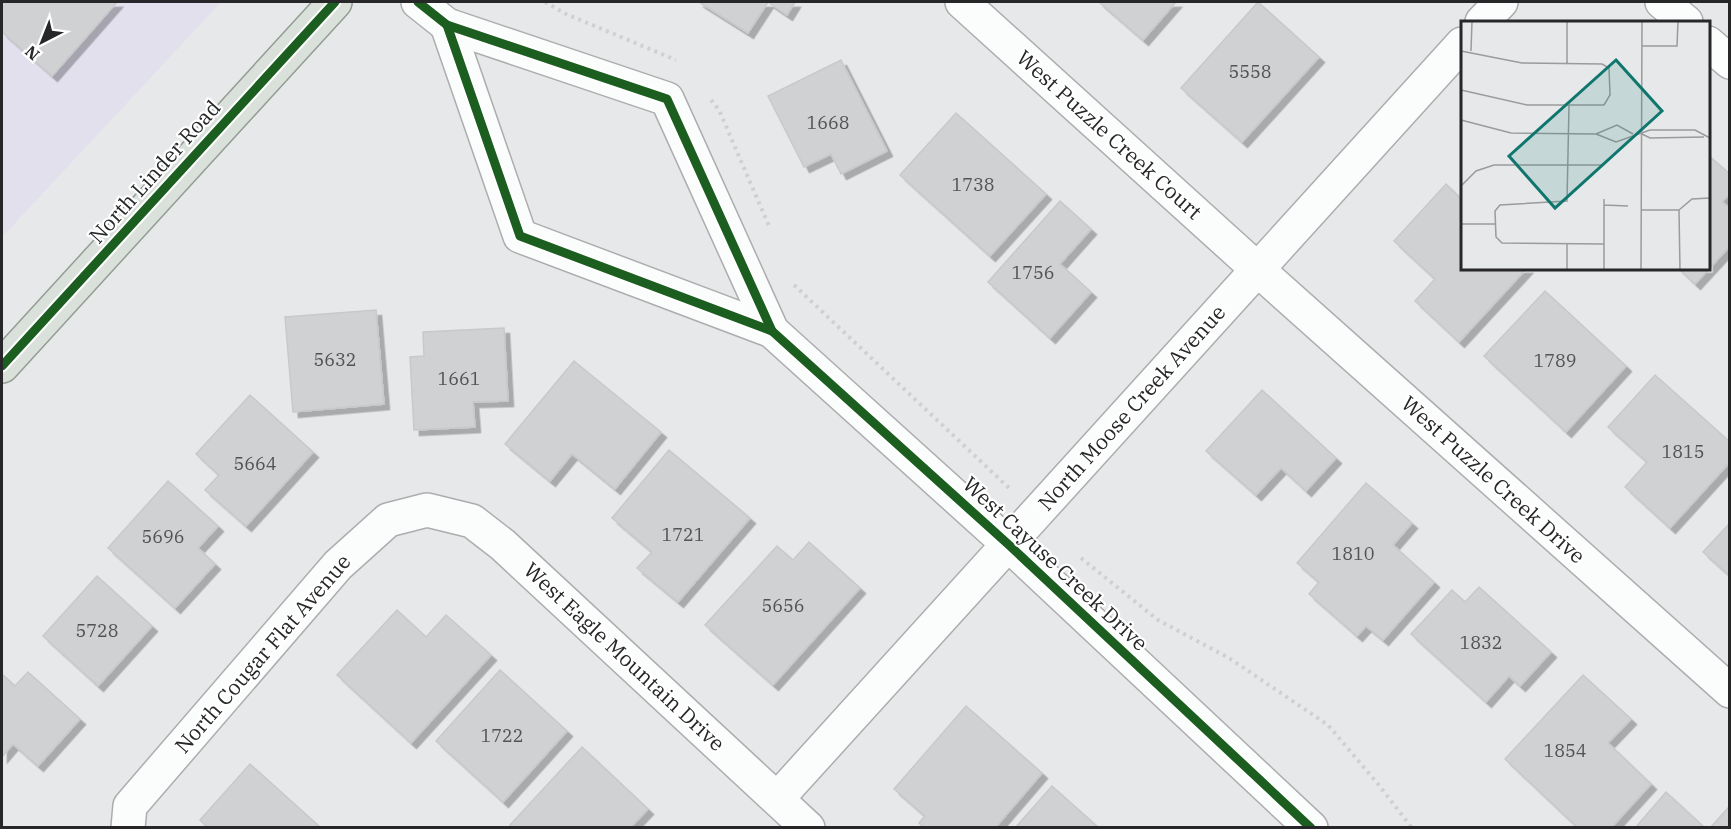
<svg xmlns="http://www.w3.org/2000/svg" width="1731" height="829" font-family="'IBM Plex Serif',serif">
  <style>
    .commercial { fill: #e2e0ed }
    .building { fill: #d0d1d3; stroke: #c9c9cb; stroke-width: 1.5; filter: url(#shadow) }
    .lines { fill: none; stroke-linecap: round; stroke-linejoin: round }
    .minor-casing { stroke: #adadaf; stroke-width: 36 }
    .major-casing { stroke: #929e93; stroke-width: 36 }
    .path { stroke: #d0d0d0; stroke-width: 4; stroke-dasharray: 3 4.5; stroke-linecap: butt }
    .minor { stroke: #fbfcfc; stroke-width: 33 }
    .major { stroke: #dae1db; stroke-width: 33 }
    .cycleway-casing { stroke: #fff; stroke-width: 13 }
    .cycleway { stroke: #1b5e20; stroke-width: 9 }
    .labels { text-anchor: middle; stroke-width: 4.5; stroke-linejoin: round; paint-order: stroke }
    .number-label { font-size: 18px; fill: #535355 }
    .street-label { font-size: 21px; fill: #272729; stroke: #fff }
    .inset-road { fill: none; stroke: #9a9b9d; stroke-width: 1.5 }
    .view { fill: #0f766e; fill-opacity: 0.15; stroke: #0f766e; stroke-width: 3 }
    .inset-edge { fill: none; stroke: #272729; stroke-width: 3 }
  </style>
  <defs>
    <filter id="shadow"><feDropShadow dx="5.5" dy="5.5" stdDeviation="0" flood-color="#0004"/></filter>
  </defs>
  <rect width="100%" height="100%" fill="#e7e8ea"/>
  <!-- commercial -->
  <polygon class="commercial" points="2,2 221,2 2,237"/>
  <!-- building -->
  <g class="building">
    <polygon points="2,2 117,2 52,76 2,32"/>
    <polygon points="699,2 795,2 787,15 768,2 748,33"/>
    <polygon points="1099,2 1176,2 1143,40"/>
    <polygon points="1258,2 1319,57 1242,142 1181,88"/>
    <polygon points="841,60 887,151 841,174 831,154 804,167 768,96"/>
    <polygon points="956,113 1046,194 990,256 900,175"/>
    <polygon points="1708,155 1730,174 1730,194 1722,202 1730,208 1730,246 1695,284 1678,268 1708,268"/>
    <polygon points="1446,184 1462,200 1462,268 1527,268 1459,342 1415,301 1435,279 1394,241"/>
    <polygon points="1060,201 1091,229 1060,264 1091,292 1050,338 988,282"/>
    <polygon points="1545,291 1626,366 1566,432 1484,356"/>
    <polygon points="376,310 384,404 293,412 285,317"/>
    <polygon points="504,328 508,401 473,402 475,427 414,430 410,357 424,356 423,332"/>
    <polygon points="574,361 661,432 615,489 572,454 550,481 505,444"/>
    <polygon points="1655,375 1730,442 1730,462 1670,528 1625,487 1647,462 1608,427"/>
    <polygon points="1262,390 1336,458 1306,491 1281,468 1256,495 1206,451"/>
    <polygon points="250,395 313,452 246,526 205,490 219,475 196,454"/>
    <polygon points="669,450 750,518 678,602 637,568 652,552 612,518"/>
    <polygon points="168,481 218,526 198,548 215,564 175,608 108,548"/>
    <polygon points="1366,483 1412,523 1393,545 1434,582 1383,640 1366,626 1357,636 1309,594 1319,582 1297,563"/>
    <polygon points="1730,523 1730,576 1703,552"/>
    <polygon points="809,542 860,588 773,685 705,625 777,546 793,560"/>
    <polygon points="97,576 152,626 98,686 43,636"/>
    <polygon points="1479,587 1551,652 1520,686 1509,676 1486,702 1411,634 1452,590 1465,602"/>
    <polygon points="397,610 426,637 446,615 491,655 411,743 337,675"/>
    <polygon points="500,670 567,731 503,802 436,741"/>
    <polygon points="28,672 80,719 38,766 13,744 2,757 2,674 15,686"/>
    <polygon points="1583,675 1631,719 1608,743 1651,784 1611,828 1578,828 1505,759"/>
    <polygon points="966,706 1042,773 995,828 924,828 919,823 925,816 894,789"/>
    <polygon points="582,747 648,809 630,828 513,828 510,825"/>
    <polygon points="250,764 321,828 208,828 200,820"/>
    <polygon points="1052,786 1099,828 1015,828"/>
    <polygon points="1666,792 1705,828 1635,828"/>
    <polygon points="1728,808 1730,809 1730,828 1710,828"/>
  </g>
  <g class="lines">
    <defs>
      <g id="minor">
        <polyline points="418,2 447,25 667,99 772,331"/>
        <polyline points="962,2 1257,269 1730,691"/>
        <polyline points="1662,2 1686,22"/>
        <polyline points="1482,22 1501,2"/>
        <polyline points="447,25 520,236 772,331 1009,545 1311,828"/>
        <polyline points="1708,43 1730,62"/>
        <polyline points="777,799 1462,44"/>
        <polyline points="128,828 130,806 338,565 388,520 427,510 472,521 503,545 808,828"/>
      </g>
      <polyline id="major" points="2,366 335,2"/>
    </defs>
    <!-- minor casing -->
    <use href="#minor" class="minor-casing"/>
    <!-- major casing -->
    <use href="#major" class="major-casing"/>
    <!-- path -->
    <g class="path">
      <polyline points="545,2 566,14 676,60"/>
      <polyline points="711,100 719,110 769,226"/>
      <polyline points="794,285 1009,488"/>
      <polyline points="1081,558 1158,620 1229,658 1328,725 1378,784 1412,828"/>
    </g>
    <!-- minor -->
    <use href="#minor" class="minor"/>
    <!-- major -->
    <use href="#major" class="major"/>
    <defs>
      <g id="cycleway">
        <polyline points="418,2 447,25 667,99 772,331"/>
        <polyline points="447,25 520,236 772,331 1009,545 1311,828"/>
        <polyline points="2,366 335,2"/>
      </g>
    </defs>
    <!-- cycleway casing -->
    <use href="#cycleway" class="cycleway-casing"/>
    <!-- cycleway -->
    <use href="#cycleway" class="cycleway"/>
  </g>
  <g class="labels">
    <!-- number labels -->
    <g class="number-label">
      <text x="1250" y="78">5558</text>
      <text x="828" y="129">1668</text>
      <text x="973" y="191">1738</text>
      <text x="1033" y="279">1756</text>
      <text x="335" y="366">5632</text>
      <text x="1555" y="367">1789</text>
      <text x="459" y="385">1661</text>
      <text x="1683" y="458">1815</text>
      <text x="255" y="470">5664</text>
      <text x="683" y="541">1721</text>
      <text x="163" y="543">5696</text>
      <text x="1353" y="560">1810</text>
      <text x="783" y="612">5656</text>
      <text x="97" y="637">5728</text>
      <text x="1481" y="649">1832</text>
      <text x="502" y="742">1722</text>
      <text x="1565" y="757">1854</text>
    </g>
    <!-- street labels -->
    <g class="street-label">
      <text transform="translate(1109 135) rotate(42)" y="7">West Puzzle Creek Court</text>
      <text transform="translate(155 172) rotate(-48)" y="7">North Linder Road</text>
      <text transform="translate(1132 408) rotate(-48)" y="7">North Moose Creek Avenue</text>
      <text transform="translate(1493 480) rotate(42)" y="7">West Puzzle Creek Drive</text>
      <text transform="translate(1055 564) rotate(43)" y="7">West Cayuse Creek Drive</text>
      <text transform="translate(263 654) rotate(-49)" y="7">North Cougar Flat Avenue</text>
      <text transform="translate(624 657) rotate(43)" y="7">West Eagle Mountain Drive</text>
    </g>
  </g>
  <!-- overview -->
  <g transform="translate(1461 21)">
    <rect width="249" height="249" fill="#e7e8ea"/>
    <path class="inset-road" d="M49 0H145M181 25H216L217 0M0 30 61 42 141 43 148 47 149 74 143 84H66L0 69M10 30 11 0M106 43V1M108 84 106 180 39 184 34 190 35 216 41 222 143 223M0 99 50 112 135 113 156 104 172 113M135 113 155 121 189 109H234L249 117M181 113 189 117 243 116M0 165 15 150 33 144H142M143 184 167 185M180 189H218M0 203H34M106 249V222M143 249V178M180 249 181 0M219 249 218 189 231 178 249 177"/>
    <path class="view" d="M155 39 201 90 94 187 48 135Z"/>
    <rect width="249" height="249" class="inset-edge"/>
  </g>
  <!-- border -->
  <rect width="1731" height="829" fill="none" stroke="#272729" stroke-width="6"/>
  <!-- north arrow -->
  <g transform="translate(42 42) rotate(222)" stroke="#ffffff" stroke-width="4.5" paint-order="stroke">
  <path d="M0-4.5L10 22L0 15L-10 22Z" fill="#272729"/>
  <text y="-9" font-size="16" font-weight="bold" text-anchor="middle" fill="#272729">N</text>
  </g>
</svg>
